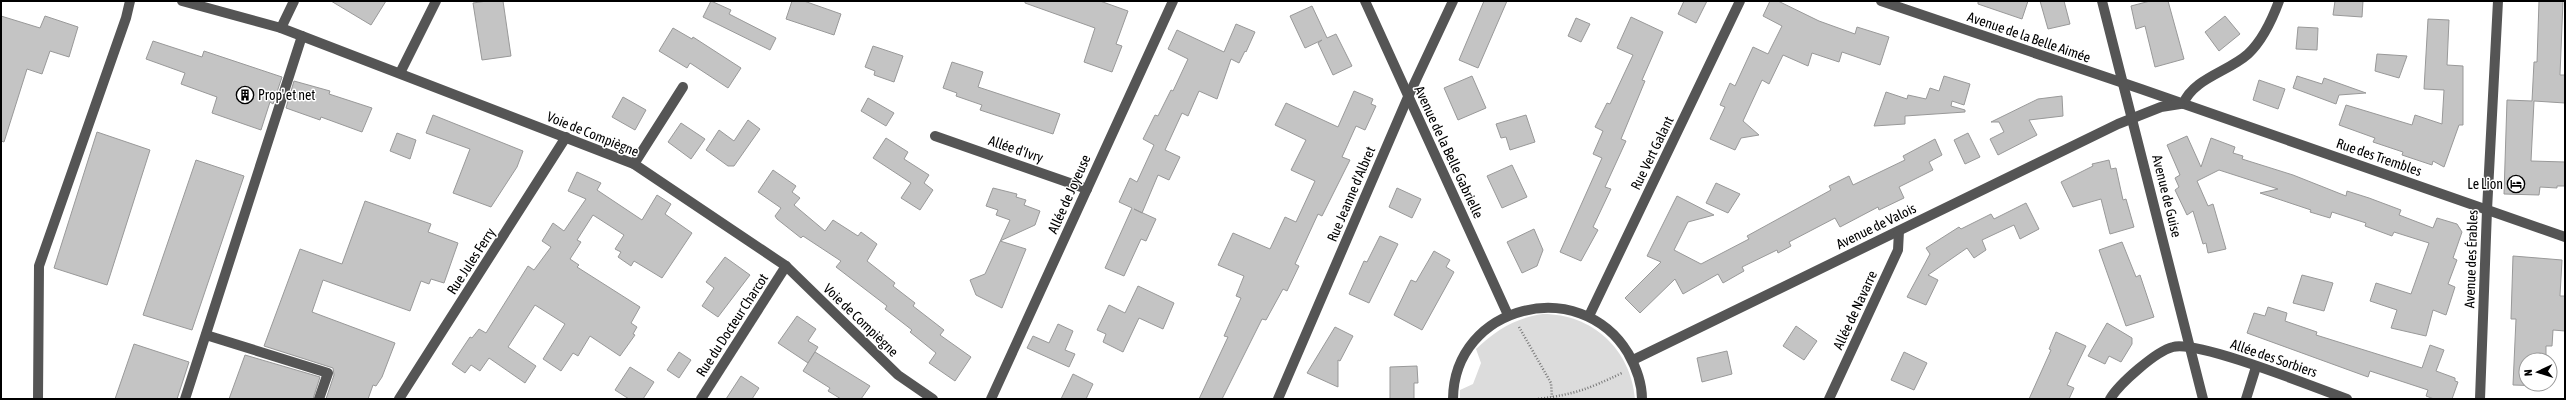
<svg xmlns="http://www.w3.org/2000/svg" width="2566" height="400" font-family="'Asap Condensed',sans-serif">
  <style>
    .green { fill: #dcdcdc }
    .building { fill: #c4c4c4; stroke: #999 }
    .lines { fill: none; stroke-linecap: round; stroke-linejoin: round }
    .path { stroke: #777; stroke-width: 2.5; stroke-dasharray: 1 2; stroke-linecap: butt }
    .minor { stroke: #555; stroke-width: 10 }
    .labels { text-anchor: middle; stroke-width: 3; stroke-linejoin: round; paint-order: stroke }
    .street-label { font-size: 14px; fill: #000; stroke: #fff }
    .poi-label { font-size: 14px; fill: #000; stroke: #fff; text-anchor: start }
  </style>
  <rect width="100%" height="100%" fill="#fff"/>
  <!-- green -->
  <path class="green" d="M1543 314C1592 314 1631 349 1635 399H1460V390L1473 384 1481 363 1476 349C1496 330 1515 318 1543 314Z"/>
  <!-- building -->
  <g class="building">
    <polygon points="331,1 386,1 371,25"/>
    <polygon points="487,1 503,1 511,56 482,60 473,3"/>
    <polygon points="711,1 731,10 729,14 776,38 770,50 703,17"/>
    <polygon points="792,1 804,1 841,14 834,35 786,19"/>
    <polygon points="1025,1 1100,1 1128,11 1116,44 1122,46 1112,72 1084,62 1095,28 1025,3"/>
    <polygon points="1484,1 1507,1 1478,68 1459,60"/>
    <polygon points="1684,1 1707,1 1696,23 1678,14"/>
    <polygon points="1770,1 1778,1 1819,21 1855,34 1857,27 1889,37 1880,65 1842,52 1839,62 1812,53 1808,66 1783,55 1769,84 1762,80 1743,121 1759,135 1741,138 1735,150 1710,139 1725,107 1720,105 1730,83 1735,86 1753,47 1768,54 1782,26 1763,16"/>
    <polygon points="1978,1 2028,1 2022,19 1978,4"/>
    <polygon points="2040,1 2064,1 2070,24 2048,29"/>
    <polygon points="2150,1 2168,1 2184,59 2155,67 2145,26 2136,29 2131,6"/>
    <polygon points="2335,1 2363,1 2362,17 2333,15"/>
    <polygon points="2539,1 2563,1 2560,75 2565,75 2565,103 2534,101 2531,161 2565,162 2565,186 2557,186 2557,188 2540,187 2539,195 2504,194 2507,100 2532,101 2534,62 2537,62"/>
    <polygon points="1312,6 1327,38 1336,34 1352,66 1333,75 1318,43 1322,40 1305,48 1290,16"/>
    <polygon points="1,16 40,28 45,16 78,27 69,57 50,51 42,74 27,69 4,142 1,141"/>
    <polygon points="2225,16 2240,34 2219,51 2205,32"/>
    <polygon points="1631,17 1663,32 1642,80 1645,81 1621,139 1626,141 1605,187 1611,189 1593,227 1598,230 1581,261 1560,252 1602,158 1593,154 1603,131 1595,127 1607,103 1610,104 1633,55 1617,48"/>
    <polygon points="1576,18 1590,24 1581,42 1568,36"/>
    <polygon points="2428,19 2449,20 2447,65 2463,66 2463,125 2459,125 2444,167 2433,161 2432,165 2402,155 2403,152 2373,142 2375,138 2339,125 2346,105 2412,125 2415,115 2442,124 2444,90 2424,89"/>
    <polygon points="1236,24 1255,32 1246,52 1245,51 1239,63 1231,59 1217,99 1199,91 1188,116 1182,113 1165,150 1180,157 1169,180 1158,175 1142,213 1134,209 1156,219 1146,241 1141,239 1124,276 1105,268 1132,208 1119,202 1130,178 1137,182 1154,145 1143,139 1155,115 1158,116 1171,90 1173,91 1188,59 1168,49 1177,30 1224,52"/>
    <polygon points="2298,27 2318,28 2317,50 2296,49"/>
    <polygon points="673,28 692,39 693,37 741,68 728,88 690,63 687,68 659,51"/>
    <polygon points="153,41 202,57 204,51 282,77 273,104 270,102 261,130 212,113 217,97 181,84 185,73 146,59"/>
    <polygon points="873,46 903,56 894,82 874,75 875,71 865,67"/>
    <polygon points="2377,54 2407,56 2399,78 2375,71"/>
    <polygon points="952,62 983,72 978,87 1060,114 1053,134 980,110 982,105 956,96 957,93 943,88"/>
    <polygon points="1472,76 1486,108 1458,120 1444,88"/>
    <polygon points="1944,76 1970,84 1964,105 1952,101 1951,106 1965,110 1965,112 1905,116 1905,124 1874,126 1886,92 1907,99 1908,95 1926,99 1930,88 1939,91"/>
    <polygon points="2297,76 2322,84 2324,78 2366,93 2339,95 2336,104 2293,88"/>
    <polygon points="2259,80 2285,89 2278,109 2253,100"/>
    <polygon points="294,81 330,91 329,94 372,108 362,132 321,117 320,120 286,108"/>
    <polygon points="1354,91 1373,99 1371,104 1376,106 1365,130 1356,126 1342,157 1350,160 1322,216 1318,214 1295,264 1299,266 1287,291 1283,289 1266,320 1262,319 1222,399 1199,399 1228,337 1224,336 1241,298 1236,296 1244,276 1218,265 1233,233 1270,249 1285,217 1296,222 1315,181 1291,170 1306,140 1275,125 1286,103 1338,127"/>
    <polygon points="2062,96 2063,116 2029,120 2037,135 1998,155 1990,139 2004,132 1999,122 1991,122 2038,99"/>
    <polygon points="623,97 646,110 635,130 612,117"/>
    <polygon points="868,98 894,113 886,126 861,111"/>
    <polygon points="433,115 523,151 517,167 491,207 453,193 470,149 426,133"/>
    <polygon points="1526,115 1535,142 1510,150 1506,137 1501,138 1496,124"/>
    <polygon points="748,120 760,129 734,166 728,166 706,150 719,130 734,141"/>
    <polygon points="681,123 705,139 691,159 668,142"/>
    <polygon points="97,132 150,150 107,285 54,268"/>
    <polygon points="397,133 416,140 410,159 390,151"/>
    <polygon points="1968,133 1980,157 1965,164 1954,140"/>
    <polygon points="2187,136 2201,167 2211,138 2235,147 2233,153 2243,156 2242,159 2293,175 2346,196 2347,191 2369,198 2401,210 2399,215 2433,228 2437,218 2457,224 2462,232 2453,258 2457,260 2448,284 2455,287 2446,315 2433,310 2426,336 2391,328 2397,310 2370,301 2376,283 2411,294 2429,243 2394,232 2392,236 2365,226 2366,223 2332,212 2330,218 2310,212 2311,210 2260,193 2278,189 2219,170 2197,181 2208,206 2213,204 2226,249 2208,253 2206,243 2203,244 2193,211 2187,215 2175,190 2179,187 2175,178 2180,175 2167,145"/>
    <polygon points="886,138 908,152 904,159 929,175 924,183 933,190 920,210 901,198 911,183 873,158"/>
    <polygon points="1935,139 1942,155 1929,162 1933,170 1899,187 1904,198 1879,210 1878,207 1840,227 1835,218 1789,242 1791,246 1778,253 1777,250 1742,267 1744,271 1723,283 1718,274 1683,294 1675,279 1640,313 1625,298 1661,262 1647,256 1677,196 1714,215 1688,222 1674,250 1701,264 1749,239 1747,236 1831,190 1829,186 1849,176 1853,185 1905,160 1903,156"/>
    <polygon points="196,160 244,176 192,330 143,315"/>
    <polygon points="2109,160 2111,169 2116,168 2123,200 2126,199 2134,227 2110,234 2101,199 2073,207 2061,182 2093,166 2092,164"/>
    <polygon points="1512,165 1527,197 1502,208 1487,176"/>
    <polygon points="773,170 796,186 792,192 800,198 794,205 825,231 833,220 858,236 861,232 877,244 867,261 895,283 893,286 915,303 913,306 944,330 940,335 971,357 955,381 929,363 936,353 910,332 912,330 885,309 887,306 836,267 841,261 803,236 801,238 777,219 775,216 781,208 758,192"/>
    <polygon points="577,172 601,183 597,190 642,220 657,195 671,204 665,214 692,233 662,278 634,261 631,266 618,257 621,252 615,249 624,235 593,215 577,240 581,242 570,259 579,265 577,267 640,307 631,323 637,327 633,334 635,335 620,356 590,336 578,356 573,353 561,371 543,359 565,324 535,305 508,347 536,366 525,383 489,358 480,371 471,365 465,373 452,364 470,337 472,338 479,329 486,333 528,266 534,270 551,247 542,241 553,223 564,231 586,199 568,191"/>
    <polygon points="1716,183 1740,194 1728,213 1706,203"/>
    <polygon points="993,188 1017,194 1016,197 1026,200 1024,205 1040,211 1035,225 1000,241 1026,249 1002,308 976,295 970,280 985,274 1010,220 996,215 998,210 986,206"/>
    <polygon points="1397,188 1421,199 1412,218 1389,207"/>
    <polygon points="365,201 431,224 428,232 458,243 444,283 431,279 429,284 421,281 410,311 323,280 312,312 395,343 382,377 376,386 373,385 368,399 326,399 334,375 333,368 264,346 300,249 342,264"/>
    <polygon points="2026,203 2039,229 2020,239 2014,225 1982,240 1986,250 1974,258 1967,248 1928,275 1938,280 1926,305 1907,297 1930,254 1926,248 1959,227 1961,229 1991,214 1994,219"/>
    <polygon points="1534,229 1543,250 1537,266 1522,273 1507,242"/>
    <polygon points="1380,236 1398,244 1369,303 1349,294 1364,261 1367,262"/>
    <polygon points="2122,242 2136,277 2140,275 2154,317 2126,326 2099,250"/>
    <polygon points="1434,251 1450,260 1446,267 1454,272 1422,330 1394,315 1411,280 1416,282"/>
    <polygon points="2513,256 2562,260 2560,296 2565,296 2565,331 2553,330 2552,346 2546,346 2546,360 2526,360 2526,384 2544,384 2544,386 2513,385 2516,319 2511,319"/>
    <polygon points="725,257 750,275 718,317 702,306 714,288 706,282"/>
    <polygon points="2302,275 2333,283 2324,311 2293,303"/>
    <polygon points="1138,286 1174,303 1163,329 1139,318 1123,352 1103,342 1106,334 1097,330 1109,305 1125,313"/>
    <polygon points="2268,307 2287,313 2285,321 2317,332 2316,335 2422,368 2430,345 2444,350 2436,371 2455,378 2455,381 2458,382 2452,399 2434,399 2426,396 2428,390 2370,371 2368,377 2247,333 2254,313 2265,316"/>
    <polygon points="797,316 816,329 808,341 818,347 808,363 778,343"/>
    <polygon points="2107,323 2132,338 2132,344 2121,362 2109,356 2105,364 2088,356"/>
    <polygon points="1058,324 1073,331 1065,350 1075,354 1069,367 1027,348 1033,336 1049,343"/>
    <polygon points="1796,326 1817,341 1804,360 1783,346"/>
    <polygon points="1335,327 1353,336 1340,361 1338,360 1338,387 1307,373"/>
    <polygon points="2056,332 2086,346 2067,385 2074,388 2069,399 2029,399 2051,350 2049,349"/>
    <polygon points="134,344 189,362 177,399 115,399"/>
    <polygon points="1727,351 1732,374 1702,382 1697,358"/>
    <polygon points="679,352 691,360 679,378 667,370"/>
    <polygon points="815,352 870,386 861,399 841,399 828,391 830,388 803,371"/>
    <polygon points="1904,352 1927,363 1914,390 1891,380"/>
    <polygon points="245,355 320,377 313,399 229,399"/>
    <polygon points="1417,366 1418,383 1414,383 1414,399 1390,399 1390,367"/>
    <polygon points="630,367 654,382 643,399 629,399 615,390"/>
    <polygon points="1073,374 1093,384 1086,399 1061,399"/>
    <polygon points="741,376 759,388 752,399 726,399"/>
  </g>
  <g class="lines">
    <!-- path -->
    <g class="path">
      <polyline points="1519,327 1551,383 1552,397"/>
      <path d="M1538 399C1576 394 1588 389 1622 373"/>
    </g>
    <!-- minor -->
    <g class="minor">
      <polyline points="182,1 281,28 634,164 786,266 898,375 933,399"/>
      <polyline points="1365,1 1508,315"/>
      <polyline points="1881,1 2141,89 2565,237"/>
      <polyline points="2102,1 2203,399"/>
      <polyline points="281,28 294,1"/>
      <polyline points="400,73 436,1"/>
      <path d="M2183 104C2194 78 2228 72 2248 54 2263 40 2272 20 2279 1"/>
      <polyline points="935,136 1087,189"/>
      <polyline points="634,164 683,87"/>
      <polyline points="1589,316 1740,1"/>
      <polyline points="206,335 328,373 319,399"/>
      <polyline points="1633,360 2118,124 2161,107 2180,104"/>
      <polyline points="38,399 39,266 126,18 130,1"/>
      <polyline points="185,399 302,36"/>
      <polyline points="399,399 566,137"/>
      <polyline points="701,399 786,266"/>
      <polyline points="991,399 1173,1"/>
      <polyline points="1278,399 1408,97 1453,1"/>
      <path d="M1453 399C1454 305 1580 274 1628 353 1636 367 1642 383 1642 399"/>
      <polyline points="1829,399 1898,250 1899,231"/>
      <path d="M2110 399C2119 384 2156 351 2173 347 2198 340 2316 388 2347 399"/>
      <polyline points="2246,399 2256,367"/>
      <polyline points="2480,399 2487,210 2498,1"/>
    </g>
  </g>
  <!-- icons -->
  <defs>
    <symbol id="building-ring" viewBox="-11 -11 22 22"><circle r="9.5" fill="#fff" stroke="#000" stroke-width="1.5"/><path d="M-4-6H4V6H1V3H-1V6H-4ZM-2.5-4.3h1.7v1.8h-1.7ZM.8-4.3h1.7v1.8H.8ZM-2.5-1h1.7V.8h-1.7ZM.8-1h1.7V.8H.8Z" fill="#000"/></symbol>
    <symbol id="hotel-ring" viewBox="-11 -11 22 22"><circle r="9.5" fill="#fff" stroke="#000" stroke-width="1.5"/><path d="M-6-4.5h1.5V1H6V5H4.5V3h-9V5H-6ZM-4 0a1.8 1.8 0 1 1 3.6 0ZM.5 0V-2.5h3Q6-2.5 6 0Z" fill="#000"/></symbol>
  </defs>
  <g fill-rule="evenodd">
    <use href="#building-ring" x="235" y="85" width="20" height="20"/>
    <use href="#hotel-ring" x="2506" y="174" width="20" height="20"/>
  </g>
  <g class="labels">
    <!-- street labels -->
    <g class="street-label">
      <text transform="translate(2029 37) rotate(19)" y="5">Avenue de la Belle Aimée</text>
      <text transform="translate(593 134) rotate(22)" y="5">Voie de Compiègne</text>
      <text transform="translate(1016 149) rotate(19)" y="5">Allée d'Ivry</text>
      <text transform="translate(1449 152) rotate(65)" y="5">Avenue de la Belle Gabrielle</text>
      <text transform="translate(1652 153) rotate(-64)" y="5">Rue Vert Galant</text>
      <text transform="translate(2379 157) rotate(19)" y="5">Rue des Trembles</text>
      <text transform="translate(1069 194) rotate(-66)" y="5">Allée de Joyeuse</text>
      <text transform="translate(1351 194) rotate(-67)" y="5">Rue Jeanne d'Albret</text>
      <text transform="translate(2167 196) rotate(76)" y="5">Avenue de Guise</text>
      <text transform="translate(1876 226) rotate(-26)" y="5">Avenue de Valois</text>
      <text transform="translate(2471 259) rotate(-88)" y="5">Avenue des Érables</text>
      <text transform="translate(471 261) rotate(-57)" y="5">Rue Jules Ferry</text>
      <text transform="translate(1855 310) rotate(-65)" y="5">Allée de Navarre</text>
      <text transform="translate(861 320) rotate(44)" y="5">Voie de Compiègne</text>
      <text transform="translate(732 325) rotate(-57)" y="5">Rue du Docteur Charcot</text>
      <text transform="translate(2274 358) rotate(19)" y="5">Allée des Sorbiers</text>
    </g>
    <!-- poi labels -->
    <g class="poi-label">
      <text x="258" y="100">Prop' et net</text>
      <text x="2503" y="189" text-anchor="end">Le Lion</text>
    </g>
  </g>
  <!-- border -->
  <rect width="2566" height="400" fill="none" stroke="#000000" stroke-width="4"/>
  <!-- north arrow -->
  <g transform="translate(2538 372) rotate(266)"><circle r="19" fill="#ffffff" stroke="#999999"/>
  <path d="M0-3L7 15L0 10L-7 15Z" fill="#000000"/>
  <text y="-6" font-size="11" font-weight="bold" text-anchor="middle" fill="#000000">N</text>
  </g>
</svg>
